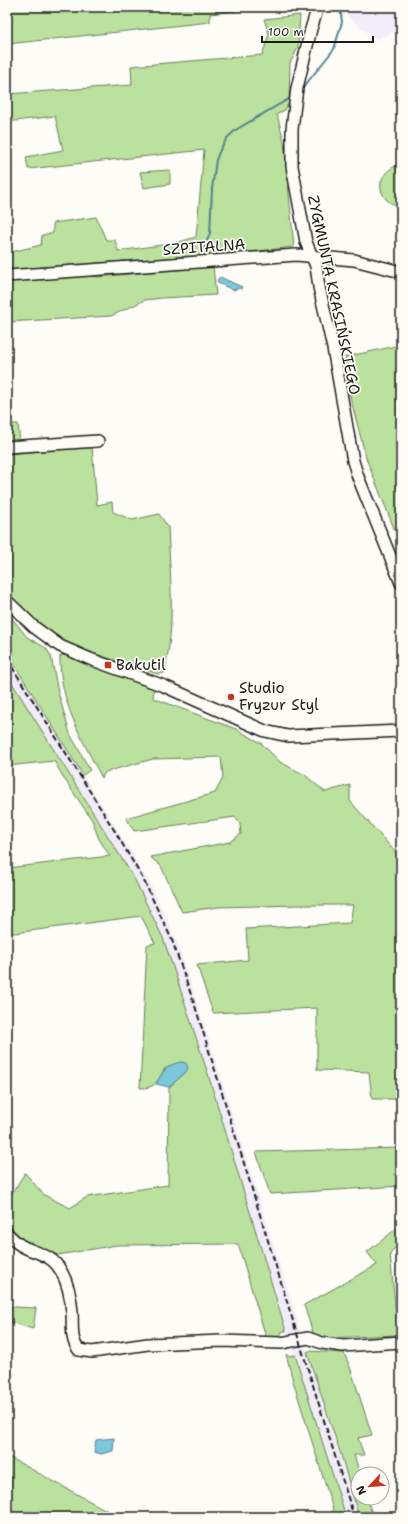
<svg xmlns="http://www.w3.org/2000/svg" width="408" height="1524" font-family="'Shantell Sans',sans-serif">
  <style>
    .built { fill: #f1ecf7 }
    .green { fill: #bae19d; stroke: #6b7e5c }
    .water { fill: #7bc8da; stroke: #55838e }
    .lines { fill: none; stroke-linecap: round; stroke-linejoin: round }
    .stream { stroke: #55838e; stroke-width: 2 }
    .minor-casing { stroke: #1c1c1c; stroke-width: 14 }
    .minor { stroke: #fdfcf7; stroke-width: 11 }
    .rail { stroke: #1c1c1c; stroke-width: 2; stroke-dasharray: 6 3; stroke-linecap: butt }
    .poi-dot { fill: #c8321e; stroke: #fdfcf7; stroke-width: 1.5 }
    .labels { text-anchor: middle; stroke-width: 3.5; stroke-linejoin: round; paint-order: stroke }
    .street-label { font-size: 15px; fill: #1c1c1c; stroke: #fdfcf7 }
    .poi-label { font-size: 15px; fill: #1c1c1c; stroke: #fdfcf7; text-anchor: start }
  </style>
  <rect width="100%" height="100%" fill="#fdfcf7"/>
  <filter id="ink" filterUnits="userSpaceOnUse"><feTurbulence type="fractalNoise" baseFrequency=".025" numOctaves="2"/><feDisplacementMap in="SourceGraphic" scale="8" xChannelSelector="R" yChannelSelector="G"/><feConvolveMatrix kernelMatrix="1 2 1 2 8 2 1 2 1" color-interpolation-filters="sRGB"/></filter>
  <g filter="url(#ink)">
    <!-- built -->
    <g class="built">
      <polygon points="346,7 401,7 401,28 377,40 347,16"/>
      <polygon points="7,653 134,857 154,892 175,937 204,1024 359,1517 346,1517 286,1331 208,1074 175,973 163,938 149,908 109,837 7,675"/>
    </g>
    <!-- green -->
    <g class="green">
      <polygon points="7,7 270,7 210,14 210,22 7,44"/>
      <polygon points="300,15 298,48 290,63 289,102 285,110 277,114 284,142 294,247 213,256 177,257 7,270 7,253 41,245 42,235 53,233 53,223 96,217 106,240 115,240 118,251 176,243 196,237 204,150 28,169 26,157 63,150 55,116 7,122 7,94 132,85 131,66 262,55 269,34 264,19"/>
      <path d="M398 165H401V210C399 209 398 208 397 206 394 204 389 203 386 199 374 185 384 170 398 165Z"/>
      <polygon points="170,170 170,184 144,188 140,172"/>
      <polygon points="213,266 216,295 162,298 145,300 111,316 7,322 7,280 78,275 98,277"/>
      <polygon points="401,345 401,546 366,458 350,396 345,357"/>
      <polygon points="7,424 18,424 20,443 7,444"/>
      <path d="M92 447 97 505 112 502 113 512 132 520 159 514 168 527C170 576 176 625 164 673L158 674 65 644 7 602V454Z"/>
      <polygon points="7,612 27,637 46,648 51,656 58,692 70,734 90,770 83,775 7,653"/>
      <path d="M68 654 154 685 153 698 236 729 261 743 280 762 305 775 325 792 350 785V801L397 854 401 853V1099H372L369 1072 317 1070V1008L213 1013 197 965 248 960 246 929 350 923 353 905H300L218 907 182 912 161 866 150 857 230 842 241 834 240 824 235 817 134 831 126 818 215 793 223 778 221 757 153 759 105 772 102 778C82 740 59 700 60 656Z"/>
      <path d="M7 675 134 878 163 938 175 973 208 1074 286 1331 281 1332V1341L266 1337 238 1244 117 1245 58 1255 28 1244 7 1224V1201L25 1173 44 1195 70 1208 87 1197 168 1185 169 1087 186 1072 165 1068C158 1080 156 1089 140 1088L147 945 155 943 141 916 7 934V868L110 856 99 839 92 820 65 780 54 761 7 766Z"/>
      <polygon points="401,1148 401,1186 270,1194 256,1152"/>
      <polygon points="401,1225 401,1242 390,1253 398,1335 324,1338 313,1333 304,1305 377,1265 367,1252"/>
      <polygon points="7,1306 13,1307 36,1308 33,1329 7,1321"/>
      <polygon points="309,1351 344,1353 350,1367 372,1435 358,1438 364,1455 354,1455 360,1474 358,1474 358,1498 367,1498 373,1517 359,1517 341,1455 307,1352"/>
      <polygon points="286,1354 289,1356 295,1355 346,1517 329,1517 333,1509 293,1381"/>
      <polygon points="7,1456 119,1517 7,1517"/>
    </g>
    <!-- water -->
    <g class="water">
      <polygon points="220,277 242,287 241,289 239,288 233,290 218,283 217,280"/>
      <path d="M181 1062 186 1063 188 1068 186 1072 169 1087 156 1084C163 1072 165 1065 181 1062Z"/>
      <polygon points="114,1438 113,1451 101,1454 94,1452 96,1440"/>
    </g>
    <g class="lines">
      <!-- stream -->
      <g class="stream">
        <polyline points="302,89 334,49 342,22 340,7"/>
        <polyline points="202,254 210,233 212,189 216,160 220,150 227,138 237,129 292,97"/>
      </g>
      <defs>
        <g id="minor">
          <polyline points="318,7 311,29 297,88 292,129 292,166 306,242 316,266 319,287 333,348 353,461 358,477 401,583"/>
          <polyline points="7,276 296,255 354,260 401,272"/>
          <polyline points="7,447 98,441"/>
          <polyline points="7,601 34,627 60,646 90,659 164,686 265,731 288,736 401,731"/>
          <path d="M7 1233C12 1239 19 1245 26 1248 40 1254 53 1256 61 1271 68 1283 71 1298 72 1312 73 1325 70 1340 79 1350L92 1352 148 1344 221 1341 281 1343 308 1338 322 1343 343 1346 401 1342"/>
        </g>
      </defs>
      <!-- minor casing -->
      <use href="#minor" class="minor-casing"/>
      <!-- minor -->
      <use href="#minor" class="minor"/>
      <!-- rail -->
      <polyline class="rail" points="7,659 116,833 143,879 172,940 195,1006 354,1517"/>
    </g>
  </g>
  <!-- markers -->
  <g class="poi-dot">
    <rect x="104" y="661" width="8" height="8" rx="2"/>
    <circle cx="231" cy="697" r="4"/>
  </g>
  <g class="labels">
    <!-- street labels -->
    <g class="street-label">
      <text transform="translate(204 247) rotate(-4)" y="5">SZPITALNA</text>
      <text transform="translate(334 295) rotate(78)" y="5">ZYGMUNTA KRASIŃSKIEGO</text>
    </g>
    <!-- poi labels -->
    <g class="poi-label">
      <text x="116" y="670">Bakutil</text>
      <text x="239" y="693">Studio<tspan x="239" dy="17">Fryzur Styl</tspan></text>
    </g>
  </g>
  <!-- margin -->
  <rect width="408" height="1524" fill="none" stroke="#fdfcf7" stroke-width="24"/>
  <rect x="12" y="12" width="384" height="1500" fill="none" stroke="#1c1c1c" stroke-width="1.5" filter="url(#ink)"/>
  <!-- north arrow -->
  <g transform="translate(370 1486) rotate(244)"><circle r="19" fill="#fdfcf7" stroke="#a3a29f"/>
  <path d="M0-3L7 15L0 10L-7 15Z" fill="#c8321e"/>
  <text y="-6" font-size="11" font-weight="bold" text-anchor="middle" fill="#1c1c1c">N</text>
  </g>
  <!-- scale -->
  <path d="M262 36v6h111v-6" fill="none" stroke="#1c1c1c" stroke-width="2"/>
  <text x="268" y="36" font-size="12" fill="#1c1c1c" stroke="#fdfcf7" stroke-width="3" paint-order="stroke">100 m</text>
</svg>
